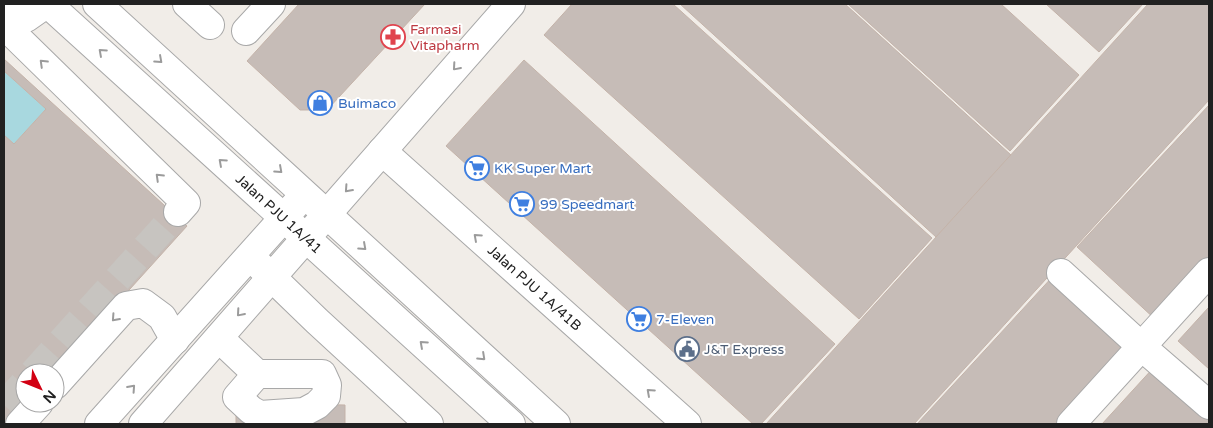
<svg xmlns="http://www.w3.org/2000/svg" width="1213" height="428" font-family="'Varela Round',sans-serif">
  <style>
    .water { fill: #a8d8df }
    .building { fill: #c6bcb7; stroke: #c4b3a9 }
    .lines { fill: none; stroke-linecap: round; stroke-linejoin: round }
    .minor-tunnel { stroke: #c7c4c0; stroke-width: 28; stroke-dasharray: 28 14; stroke-linecap: butt }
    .minor-casing { stroke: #a8a8a8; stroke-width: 30 }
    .minor { stroke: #fff; stroke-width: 28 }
    .oneway { stroke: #9b9b9b }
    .labels { text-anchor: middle; stroke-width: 4; stroke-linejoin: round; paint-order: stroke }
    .health-label { font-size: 14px; fill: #be3a42; stroke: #fff; text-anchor: start }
    .shop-label { font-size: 14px; fill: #366cbe; stroke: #fff; text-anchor: start }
    .street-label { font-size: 14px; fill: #212121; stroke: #fff }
    .service-label { font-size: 14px; fill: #4e5e75; stroke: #fff; text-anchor: start }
  </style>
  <rect width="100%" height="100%" fill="#f1ede8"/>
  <!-- water -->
  <polygon class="water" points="4,71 46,109 14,144 4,135"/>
  <!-- building -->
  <g class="building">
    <polygon points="299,4 425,4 327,110 300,110 247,61"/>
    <polygon points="572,4 673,4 932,238 859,319 544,35"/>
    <polygon points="680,4 845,4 1011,155 936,237"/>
    <polygon points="848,4 1001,4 1079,75 1010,151"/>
    <polygon points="1046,4 1143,4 1099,52"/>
    <polygon points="1148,4 1209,4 1209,100 914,424 766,424"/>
    <polygon points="4,59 187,226 54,373 25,373 25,403 7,424 4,424 4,135 14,144 46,109 4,71"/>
    <polygon points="524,60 835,344 761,424 753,424 446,146"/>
    <polygon points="1209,105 1209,262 1156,320 1077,247"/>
    <polygon points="1055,274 1134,347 1064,424 917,424"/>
    <polygon points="1209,307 1209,369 1178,341"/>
    <polygon points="1155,366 1209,415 1209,424 1102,424"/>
    <polygon points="236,403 345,405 345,424 236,424"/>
  </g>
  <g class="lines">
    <!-- minor-tunnel -->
    <g class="minor-tunnel">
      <polyline points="33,373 178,212"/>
      <polyline points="4,405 25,382"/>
    </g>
    <defs>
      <g id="minor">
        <path id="s1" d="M48 4 511 424"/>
        <polyline points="97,4 556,424"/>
        <polyline points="187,4 210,25"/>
        <polyline points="4,15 26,18 46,4"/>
        <polyline points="4,25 186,203 178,212"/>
        <polyline points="246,31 271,4"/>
        <path id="s2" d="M382 151 687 424"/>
        <polyline points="258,264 317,321 429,424"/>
        <polyline points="1061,273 1142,347 1209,405"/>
        <polyline points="219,338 257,374"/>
        <polygon points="257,374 322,374 327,385 326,396 317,405 304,412 260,415 251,410 237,397"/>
        <polyline points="55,385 126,306 143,303 162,317 175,340"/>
        <polyline points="20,424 39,403"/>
        <polyline points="99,424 296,204"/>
        <polyline points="143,424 511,4"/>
        <polyline points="1071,424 1209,272"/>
      </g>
    </defs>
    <!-- minor casing -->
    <use href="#minor" class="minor-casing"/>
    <!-- minor -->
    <use href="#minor" class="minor"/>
  </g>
  <!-- one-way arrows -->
  <defs><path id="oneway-chevron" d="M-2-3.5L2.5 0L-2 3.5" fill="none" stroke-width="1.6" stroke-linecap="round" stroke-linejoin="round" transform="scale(1.25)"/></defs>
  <g class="oneway">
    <use href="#oneway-chevron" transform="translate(102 52) rotate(-138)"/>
    <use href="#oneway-chevron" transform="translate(159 60) rotate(42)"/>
    <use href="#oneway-chevron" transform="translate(43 63) rotate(-136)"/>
    <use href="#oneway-chevron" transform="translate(456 67) rotate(131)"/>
    <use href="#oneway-chevron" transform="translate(222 162) rotate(-138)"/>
    <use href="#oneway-chevron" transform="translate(279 170) rotate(42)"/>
    <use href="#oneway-chevron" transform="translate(159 177) rotate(-136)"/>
    <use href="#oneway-chevron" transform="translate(348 189) rotate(132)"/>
    <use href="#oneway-chevron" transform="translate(477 237) rotate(-138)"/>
    <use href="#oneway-chevron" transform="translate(363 247) rotate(42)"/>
    <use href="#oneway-chevron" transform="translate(240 313) rotate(131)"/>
    <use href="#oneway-chevron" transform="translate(115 318) rotate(132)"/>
    <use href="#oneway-chevron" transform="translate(423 344) rotate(-138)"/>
    <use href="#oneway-chevron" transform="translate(482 357) rotate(43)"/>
    <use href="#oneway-chevron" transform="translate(132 388) rotate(-48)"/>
    <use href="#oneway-chevron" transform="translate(650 392) rotate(-138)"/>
  </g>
  <!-- icons -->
  <defs>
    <symbol id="pharmacy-ring" viewBox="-11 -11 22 22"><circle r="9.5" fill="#fff" stroke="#e0444e" stroke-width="1.5"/><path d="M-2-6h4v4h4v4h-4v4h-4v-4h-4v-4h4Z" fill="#e0444e"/></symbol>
    <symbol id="shop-ring" viewBox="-11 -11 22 22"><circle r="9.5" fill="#fff" stroke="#3f7fe0" stroke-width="1.5"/><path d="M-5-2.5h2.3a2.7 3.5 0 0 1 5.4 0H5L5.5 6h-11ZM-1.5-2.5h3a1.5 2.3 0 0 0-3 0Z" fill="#3f7fe0"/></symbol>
    <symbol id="supermarket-ring" viewBox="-11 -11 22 22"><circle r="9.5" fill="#fff" stroke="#3f7fe0" stroke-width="1.5"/><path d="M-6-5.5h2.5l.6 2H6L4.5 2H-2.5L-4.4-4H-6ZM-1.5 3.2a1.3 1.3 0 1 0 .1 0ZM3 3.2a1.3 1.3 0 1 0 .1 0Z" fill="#3f7fe0"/></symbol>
    <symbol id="civic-ring" viewBox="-11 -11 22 22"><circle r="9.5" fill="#fff" stroke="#5c6f8a" stroke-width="1.5"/><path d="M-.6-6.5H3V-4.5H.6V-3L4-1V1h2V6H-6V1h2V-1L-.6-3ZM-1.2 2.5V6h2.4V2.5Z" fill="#5c6f8a"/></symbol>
  </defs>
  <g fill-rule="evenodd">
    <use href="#pharmacy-ring" x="379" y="23" width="28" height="28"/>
    <use href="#shop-ring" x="306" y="89" width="28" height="28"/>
    <use href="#supermarket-ring" x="463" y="154" width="28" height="28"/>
    <use href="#supermarket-ring" x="508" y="190" width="28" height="28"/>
    <use href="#supermarket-ring" x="625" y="305" width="28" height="28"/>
    <use href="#civic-ring" x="673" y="335" width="28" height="28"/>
  </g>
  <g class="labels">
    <!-- health labels -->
    <g class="health-label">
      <text x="410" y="34">Farmasi<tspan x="410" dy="16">Vitapharm</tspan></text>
    </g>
    <!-- shop labels -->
    <g class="shop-label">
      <text x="338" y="108">Buimaco</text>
      <text x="494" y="173">KK Super Mart</text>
      <text x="540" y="209">99 Speedmart</text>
      <text x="656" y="324">7-Eleven</text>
    </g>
    <!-- street labels -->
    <g class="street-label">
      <text dy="5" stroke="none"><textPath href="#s1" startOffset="312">Jalan PJU 1A/41</textPath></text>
      <text dy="5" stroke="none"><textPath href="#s2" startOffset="205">Jalan PJU 1A/41B</textPath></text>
    </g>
    <!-- service labels -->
    <g class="service-label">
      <text x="704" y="354">J&amp;T Express</text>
    </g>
  </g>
  <!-- border -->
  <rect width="1213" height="428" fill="none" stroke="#212121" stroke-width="10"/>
  <!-- north arrow -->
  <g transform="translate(40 388) rotate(133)"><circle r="24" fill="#ffffff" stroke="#a6a6a6"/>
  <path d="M0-4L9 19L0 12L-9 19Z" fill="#d20013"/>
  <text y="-8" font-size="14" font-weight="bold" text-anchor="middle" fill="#212121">N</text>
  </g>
</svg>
